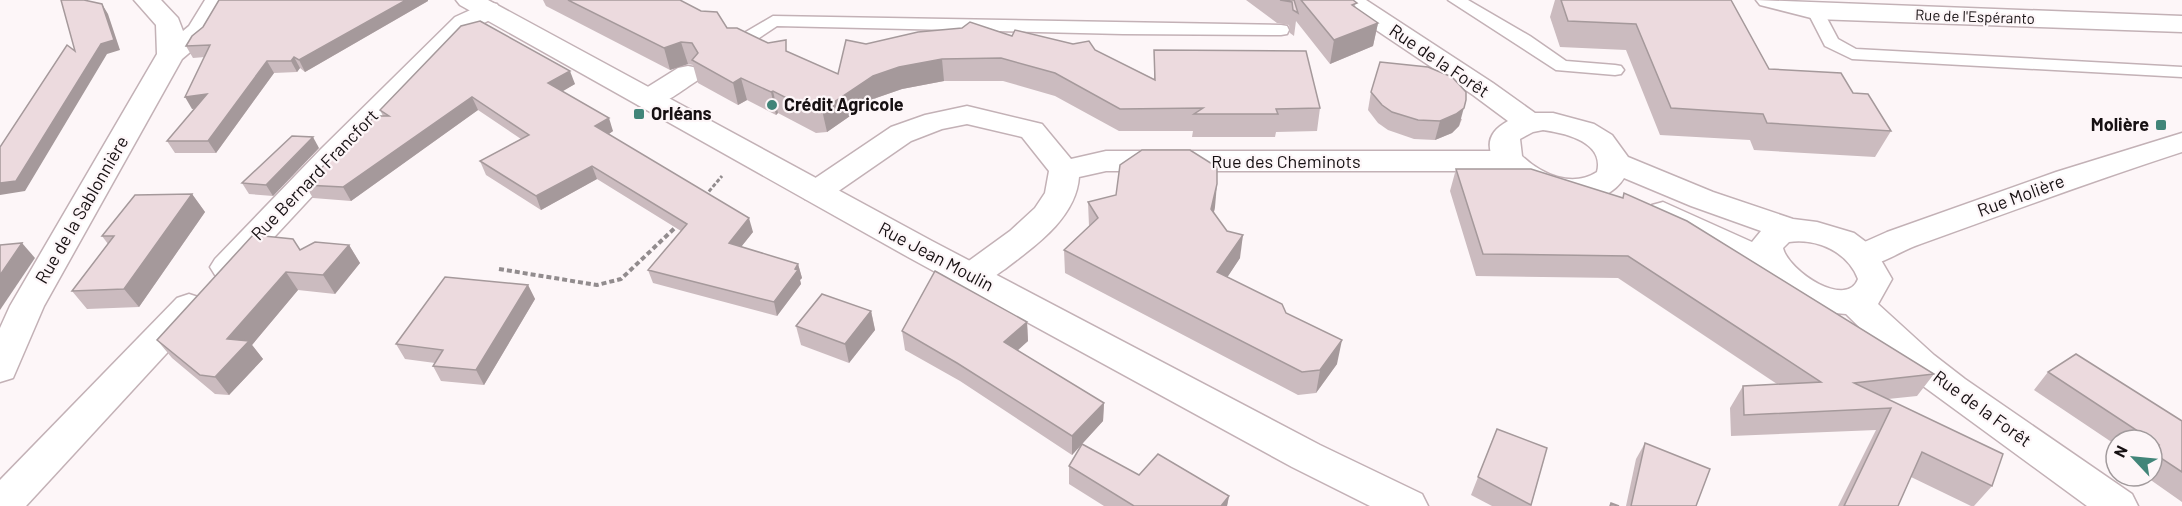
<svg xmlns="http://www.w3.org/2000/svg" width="2182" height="506" font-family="Barlow,sans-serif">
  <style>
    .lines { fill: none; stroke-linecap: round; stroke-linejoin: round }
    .service-casing { stroke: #c3b1b6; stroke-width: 3 }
    .minor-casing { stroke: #c3b1b6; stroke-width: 3 }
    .tertiary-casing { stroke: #c3b1b6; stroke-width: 3 }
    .secondary-casing { stroke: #c3b1b6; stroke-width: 3 }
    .path-far1 { stroke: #928c8e; stroke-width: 3; stroke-dasharray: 4 2; stroke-linecap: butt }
    .path { stroke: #928c8e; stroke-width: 4; stroke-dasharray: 5 3; stroke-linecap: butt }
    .service { fill: #fff; fill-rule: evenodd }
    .minor { fill: #fff; fill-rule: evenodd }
    .tertiary { fill: #fff; fill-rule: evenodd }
    .secondary { fill: #fff; fill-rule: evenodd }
    .wall { fill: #cbbbbf }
    .shaded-wall { fill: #a5999b }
    .building { fill: #ecdade; stroke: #a5999b; stroke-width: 1.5 }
    .poi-dot { fill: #418579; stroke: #fdf6f8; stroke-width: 2 }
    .labels { text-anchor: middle; stroke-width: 4.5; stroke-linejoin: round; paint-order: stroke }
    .far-street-label { font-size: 15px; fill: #161012; stroke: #fdf6f8 }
    .street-label { font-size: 18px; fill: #161012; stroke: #fdf6f8 }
    .poi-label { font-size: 18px; font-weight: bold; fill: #161012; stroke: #fdf6f8; text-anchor: start }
  </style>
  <rect width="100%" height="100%" fill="#fdf6f8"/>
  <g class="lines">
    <defs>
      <g id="service">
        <polygon points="1448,0 1468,0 1530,36 1566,61 1615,65 1621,66 1624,70 1621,74 1615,75 1556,70"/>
        <polygon points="1815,6 1821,7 1838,39 1856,49 2182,67 2182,77 1852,59 1825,46 1807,11"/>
        <polygon points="773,16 1281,25 1287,26 1289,30 1287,34 1281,35 1123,34 777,26 744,48 732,48 729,44 732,40"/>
      </g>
      <g id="minor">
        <polygon points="134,0 161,0 178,18 183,31 189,26 205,0 231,0 208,37 182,59 44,306 13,378 0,382 0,328 10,306 157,54 156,25"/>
        <polygon points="1756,0 2182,16 2182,32 1815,19 1760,5"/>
        <polygon points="488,2 497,4 501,10 497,16 473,29 343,163 239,275 227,279 215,275 210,267 215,259 321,149 455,17"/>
        <path d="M688 66 698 68 702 74 698 80C680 91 660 111 638 105L634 99 638 93 678 68Z"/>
        <path d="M967 106 1042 124 1071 159 1106 151H1509L1520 154 1524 161 1520 168 1509 171H1106L1079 177C1076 218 1035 246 1005 269 995 275 985 286 973 287 968 288 963 286 959 284L954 276 959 268 1010 231 1035 208 1045 193 1049 171 1022 137 967 124 942 129 911 141 827 199 816 202 805 199 800 192 805 185 891 127 925 115Z"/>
        <path d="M2182 133V152C2092 181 2004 214 1915 246 1894 254 1874 271 1851 264L1846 256 1851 248 1887 232 2056 172Z"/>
        <polygon points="189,294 201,298 206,307 201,316 26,506 0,506 0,480 177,298"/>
      </g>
      <path id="tertiary" d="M1335 0H1366L1493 83 1535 113H1553L1594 124 1612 135 1628 157 1713 192 1793 219 1817 222 1854 233 1874 248 1892 279 1878 304 1934 355 1965 379 2132 494 2138 506H2087L1908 375 1846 314 1824 312 1795 301 1779 292 1762 274 1652 221 1647 213 1652 205 1663 202 1752 242 1761 231 1691 206 1624 178C1585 240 1439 158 1508 121L1473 95 1339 5ZM1543 130C1565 133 1605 142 1597 172 1572 188 1542 175 1522 156L1520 139 1533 132ZM1789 242C1817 238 1848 252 1858 279 1847 309 1789 272 1783 248Z"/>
      <polygon id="secondary" points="456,0 488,0 932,241 1320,445 1422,494 1428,506 1370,506 1292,467 908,257 460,5"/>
    </defs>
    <!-- service casing -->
    <use href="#service" class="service-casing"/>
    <!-- minor casing -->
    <use href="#minor" class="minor-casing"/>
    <!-- tertiary casing -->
    <use href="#tertiary" class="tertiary-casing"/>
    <!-- secondary casing -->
    <use href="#secondary" class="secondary-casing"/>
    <!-- path-far1 -->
    <polyline class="path-far1" points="705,196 722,176"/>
    <!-- path -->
    <polyline class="path" points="499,269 597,285 621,279 678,225"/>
    <!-- service -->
    <use href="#service" class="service"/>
    <!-- minor -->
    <use href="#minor" class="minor"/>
    <!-- tertiary -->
    <use href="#tertiary" class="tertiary"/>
    <!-- secondary -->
    <use href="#secondary" class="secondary"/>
  </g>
  <!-- wall -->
  <g class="wall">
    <polygon points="543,0 680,0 727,28 768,43 838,74 866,44 1012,36 1095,50 1154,79 1154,50 1320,108 1317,131 1276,132 1275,137 1192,137 1193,131 1119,131 1055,96 1003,81 944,81 902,89 876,98 827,132 816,133 778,113 776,115 747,100 738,105 698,83 693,65 688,64 670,70 546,6"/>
    <polygon points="1246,0 1353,0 1356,8 1378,23 1373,46 1330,64 1296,21 1294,36 1290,33 1289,25 1277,23"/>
    <polygon points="1555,0 1731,0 1769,69 1853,93 1891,131 1875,157 1754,150 1750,140 1660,135 1626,50 1560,47 1550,17"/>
    <polygon points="428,1 305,72 300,68 297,72 274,73 216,153 175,153 167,141 195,108 192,109 205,57 193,58 186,46"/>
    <polygon points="461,26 575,84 562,91 613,131 609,134 753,232 741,247 798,264 802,278 800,280 801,284 777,316 653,283 648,270 681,231 597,179 541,210 486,175 480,161 521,139 478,110 351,201 313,198 305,185 355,137 383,116 380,110"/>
    <polygon points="1371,92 1462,119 1459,126 1452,133 1435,140 1414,139 1388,130 1378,123 1368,110"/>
    <polygon points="319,148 273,196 249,194 242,183"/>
    <polygon points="1456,169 1934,374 1917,396 1888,399 1992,486 1974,506 1971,506 1911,477 1898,506 1838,506 1876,430 1731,436 1730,408 1743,386 1777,384 1618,278 1476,276 1450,191"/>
    <polygon points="192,194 205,212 139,307 87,309 72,291 108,244 102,236"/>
    <polygon points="1088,202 1215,207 1214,212 1240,258 1227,277 1286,313 1337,364 1316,393 1298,395 1065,273 1064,250 1089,226"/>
    <polygon points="349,245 360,263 335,294 298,290 252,345 263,359 229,395 215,394 172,358 157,340 300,250"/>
    <polygon points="528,285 535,299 484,385 441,381 433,366 435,363 405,359 396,344"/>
    <polygon points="871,311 875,330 849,363 801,345 796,326"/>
    <polygon points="1027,322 1028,341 1017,350 1104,403 1103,421 1082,444 1139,475 1229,496 1227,506 1104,506 1069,484 1069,466 1082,444 1072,455 960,381 905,350 902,331"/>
    <polygon points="2048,372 2182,421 2182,502 2145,476 2152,476 2152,440 2116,440 2116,445 2034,390"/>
    <polygon points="1497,429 1547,448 1531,506 1492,506 1471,495"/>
    <polygon points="1645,443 1696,506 1626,506 1636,459"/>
  </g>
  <!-- shaded-wall -->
  <g class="shaded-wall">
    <polygon points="406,0 428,0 428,1 305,72 299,60"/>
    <polygon points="102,4 108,14 120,50 107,54 25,191 0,195 0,183"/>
    <polygon points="1378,23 1373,46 1330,64 1334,40"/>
    <polygon points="681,42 688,64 670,70 664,48"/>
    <polygon points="294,57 300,68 297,72 291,61"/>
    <polygon points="942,59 944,81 902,89 876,98 827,132 822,110 873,76 899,67"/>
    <polygon points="267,61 274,73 216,153 208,141"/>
    <polygon points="570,71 575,84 553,97 548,83"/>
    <polygon points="741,78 747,100 738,105 733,83"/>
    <polygon points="773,91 778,113 776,115 771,92"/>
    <polygon points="207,94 214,106 192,109 185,97"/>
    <polygon points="472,97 478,110 351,201 343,187"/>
    <polygon points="1466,100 1459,126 1452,133 1435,140 1440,121"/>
    <polygon points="609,118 613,131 600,140 595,126"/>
    <polygon points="313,137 319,148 273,196 266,185"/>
    <polygon points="592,166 597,179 541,210 536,196"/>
    <polygon points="1217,184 1215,207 1209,233 1211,209"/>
    <polygon points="192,194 205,212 139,307 124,289"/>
    <polygon points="749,218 753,232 733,257 729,243"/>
    <polygon points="1243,235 1240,258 1215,296 1217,272"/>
    <polygon points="22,243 35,258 0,310 0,275"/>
    <polygon points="349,245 360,263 335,294 323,275"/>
    <polygon points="798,264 802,278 800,280 801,284 777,316 774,302"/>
    <polygon points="286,272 298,290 252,345 263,359 229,395 215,377 227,339"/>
    <polygon points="528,285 535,299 484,385 476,370"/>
    <polygon points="871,311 875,330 849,363 845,344"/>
    <polygon points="1027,322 1028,341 1006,361 1004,342"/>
    <polygon points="1342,340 1337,364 1316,393 1320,370"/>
    <polygon points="1104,403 1103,421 1072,455 1072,436"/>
    <polygon points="1229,496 1227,506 1221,506"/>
  </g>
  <!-- building -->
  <g class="building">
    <polygon points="61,0 84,0 102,4 114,40 101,44 16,181 0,183 0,147 67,45 75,51"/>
    <polygon points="219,0 406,0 299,60 294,57 291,61 267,61 208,141 167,141 207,94 185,97 210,45 186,46 192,36 203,27"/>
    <polygon points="568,0 680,0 701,11 717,12 727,28 737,28 768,43 786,40 786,51 838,74 846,40 866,44 918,32 962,28 970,22 1012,36 1015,30 1073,44 1089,41 1095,50 1155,80 1154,50 1306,51 1320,108 1276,109 1278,114 1194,114 1203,108 1120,109 1055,73 1001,58 942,59 899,67 873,76 822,110 812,111 773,91 771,92 741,78 733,83 692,60 698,53 692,43 681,42 664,48"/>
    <polygon points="1280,0 1294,0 1298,13 1293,10 1292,2"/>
    <polygon points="1301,0 1353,0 1357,3 1352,5 1378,23 1334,40"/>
    <polygon points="1561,0 1731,0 1769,69 1841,73 1853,93 1868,94 1891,131 1767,123 1763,114 1671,108 1636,24 1568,21"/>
    <polygon points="480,21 570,71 548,83 609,118 595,126 749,218 729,243 798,264 795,269 798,270 774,302 648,270 687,224 592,166 536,196 480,161 529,135 472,97 343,187 305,185 351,137 355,137 375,116 389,116 380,110 461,26"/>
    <polygon points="1380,62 1428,67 1452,77 1466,92 1466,100 1464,108 1456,114 1440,121 1418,120 1392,112 1382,105 1371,92"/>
    <polygon points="292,136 313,137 266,185 242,183"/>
    <polygon points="1142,150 1190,150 1217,167 1217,184 1211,209 1227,231 1243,235 1217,272 1282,304 1286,313 1342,340 1320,370 1302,372 1064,250 1098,218 1088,202 1116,195 1120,165"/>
    <polygon points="1456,169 1531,169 1623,198 1624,193 1687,221 1934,374 1854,383 2003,454 1992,486 1922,452 1898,506 1844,506 1891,408 1744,415 1743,386 1821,382 1628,256 1483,254"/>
    <polygon points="192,194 124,289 72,291 114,236 102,236 135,195"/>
    <polygon points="253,235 293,239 300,250 315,242 349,245 323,275 286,272 227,339 249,341 215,377 200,375 157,340"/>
    <polygon points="22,243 0,275 0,245"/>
    <polygon points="935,271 1027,322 1004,342 1104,403 1072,436 957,363 902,331"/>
    <polygon points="445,277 528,285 476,370 433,366 443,350 396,344"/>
    <polygon points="822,294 871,311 845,344 796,326"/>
    <polygon points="2076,354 2182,421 2182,472 2152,452 2152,449 2159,445 2048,372"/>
    <polygon points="1497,429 1547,448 1531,505 1478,477"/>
    <polygon points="1645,443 1710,469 1696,506 1631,506"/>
    <polygon points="1082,444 1139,475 1158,454 1229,496 1221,506 1134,506 1069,466"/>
    <polygon points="1611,503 1619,506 1610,506"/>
  </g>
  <!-- markers -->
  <g class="poi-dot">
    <circle cx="772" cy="105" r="6"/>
    <rect x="633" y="108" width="12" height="12" rx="3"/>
    <rect x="2155" y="119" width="12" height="12" rx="3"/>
  </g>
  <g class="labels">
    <!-- far-street labels -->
    <g class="far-street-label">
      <text transform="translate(1975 17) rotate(2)" y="5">Rue de l'Espéranto</text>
    </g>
    <!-- street labels -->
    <g class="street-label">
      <text transform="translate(1439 61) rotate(34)" y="6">Rue de la Forêt</text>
      <text x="1286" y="168">Rue des Cheminots</text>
      <text transform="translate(315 175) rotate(-46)" y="6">Rue Bernard Francfort</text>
      <text transform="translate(2021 196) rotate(-20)" y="6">Rue Molière</text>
      <text transform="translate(82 210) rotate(-60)" y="6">Rue de la Sablonnière</text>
      <text transform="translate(936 257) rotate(28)" y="6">Rue Jean Moulin</text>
      <text transform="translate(1982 409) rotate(36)" y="6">Rue de la Forêt</text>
    </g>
    <!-- poi labels -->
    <g class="poi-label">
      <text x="784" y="111">Crédit Agricole</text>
      <text x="651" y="120">Orléans</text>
      <text x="2149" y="131" text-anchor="end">Molière</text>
    </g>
  </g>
  <!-- north arrow -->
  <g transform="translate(2134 458) rotate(296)"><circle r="28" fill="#fdf6f8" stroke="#a19a9c" stroke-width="1.5"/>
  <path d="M0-4.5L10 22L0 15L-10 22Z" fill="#418579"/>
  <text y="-9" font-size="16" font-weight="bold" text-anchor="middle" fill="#161012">N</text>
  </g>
</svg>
